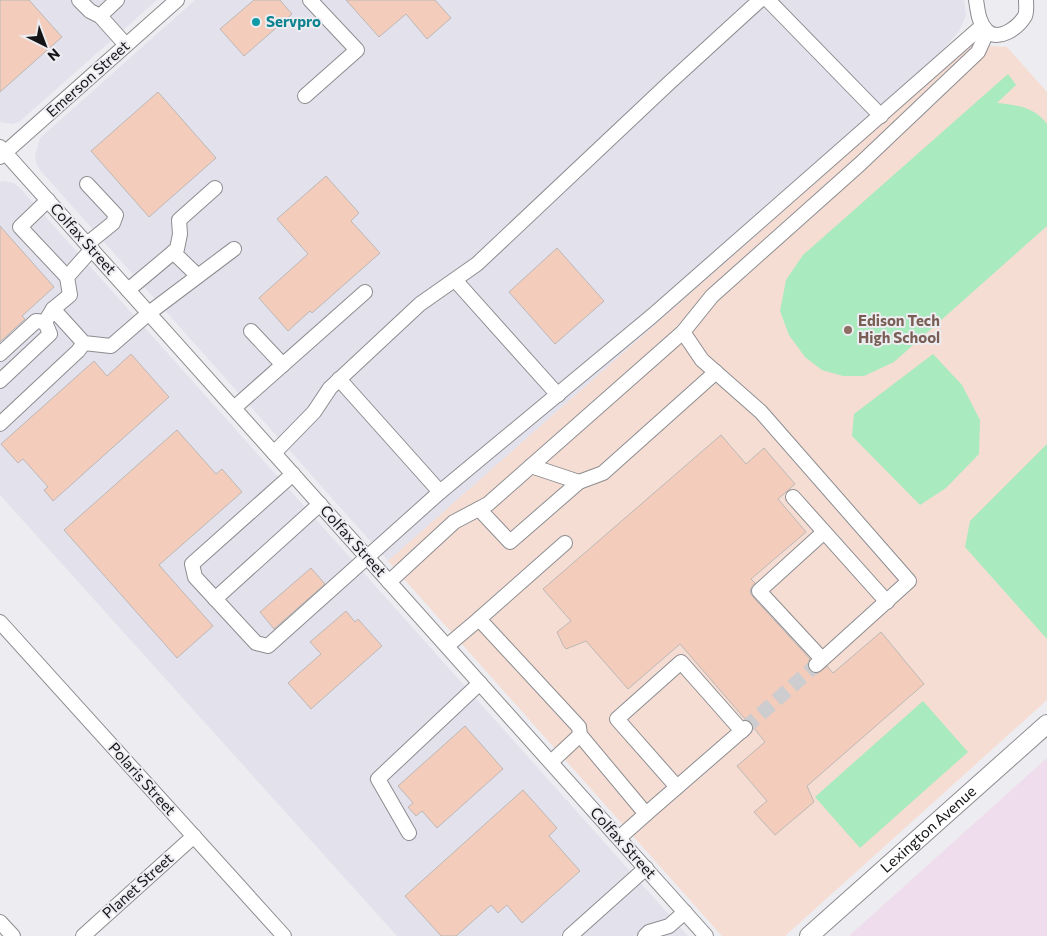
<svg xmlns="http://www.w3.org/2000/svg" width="1047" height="936" font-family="Commissioner,sans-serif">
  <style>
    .commercial { fill: #efdcec }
    .built { fill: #e3e1ec }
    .education { fill: #f5ddd3 }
    .green { fill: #a9eabe }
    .building { fill: #f3ccbc; stroke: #bcb8b6 }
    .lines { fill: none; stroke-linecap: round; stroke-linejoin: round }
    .minor-tunnel { stroke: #cdcccf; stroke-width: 14; stroke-dasharray: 14 7; stroke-linecap: butt }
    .minor-casing { stroke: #8d8d91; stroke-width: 16 }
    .major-casing { stroke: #8d8d91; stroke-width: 20 }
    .minor { stroke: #fff; stroke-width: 14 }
    .major { stroke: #fff; stroke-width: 18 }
    .culture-dot { fill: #0f9aa8; stroke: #edecf0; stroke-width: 2 }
    .education-dot { fill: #8d6e63; stroke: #edecf0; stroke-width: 2 }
    .labels { text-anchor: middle; stroke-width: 4; stroke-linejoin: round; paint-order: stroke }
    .culture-label { font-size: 15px; font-weight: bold; fill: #0d838f; stroke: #edecf0; text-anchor: start }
    .street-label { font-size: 15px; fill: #151416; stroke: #edecf0 }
    .education-label { font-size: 15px; font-weight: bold; fill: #785e54; stroke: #edecf0; text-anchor: start }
  </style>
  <rect width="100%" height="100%" fill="#edecf0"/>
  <!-- commercial -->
  <polygon class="commercial" points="1047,758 1047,936 849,936"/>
  <!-- built -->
  <g class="built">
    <polygon points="0,0 157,0 19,122 12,124 0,122"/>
    <polygon points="195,0 964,0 966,16 959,31 943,50 902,87 911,98 388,561 40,170 36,163 35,155 40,138"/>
    <polygon points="2,181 13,183 20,188 688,936 397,936 0,495 0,182"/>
  </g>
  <!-- education -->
  <polygon class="education" points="971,45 1007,47 1047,92 1047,700 785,936 722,936 388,561"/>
  <!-- green -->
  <g class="green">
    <path d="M1008 74 1016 85 997 103C1017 105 1035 107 1047 124V226L894 362 864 376H843L822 370 805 357 789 335 780 311 786 280 803 255Z"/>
    <polygon points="933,354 962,385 980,420 979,454 946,488 920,505 852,436 854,414"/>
    <polygon points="1047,444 1047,639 965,547 970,521"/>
    <polygon points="923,701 968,752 860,848 815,797"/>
  </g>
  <!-- building -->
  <g class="building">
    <polygon points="0,0 29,0 62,37 0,92"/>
    <polygon points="254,0 280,0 292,14 244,56 220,29"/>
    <polygon points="346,0 435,0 451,18 427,39 406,14 379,37"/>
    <polygon points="158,92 216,158 149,217 91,151"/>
    <polygon points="326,176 359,213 351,221 380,253 312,313 310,311 288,331 259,298 308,254 277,219"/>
    <polygon points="0,226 54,287 22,316 25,319 0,342"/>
    <polygon points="557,248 604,301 555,344 509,292"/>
    <polygon points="131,354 169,397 53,501 44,490 48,487 23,459 18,463 1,444 94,361 107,376"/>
    <polygon points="177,430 216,474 222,469 242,492 159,565 213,626 177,658 64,530"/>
    <polygon points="721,435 746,464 764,448 795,484 778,499 806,532 751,579 755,583 751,588 750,592 753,597 810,659 808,663 809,670 817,674 827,666 833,673 881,632 924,684 807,786 814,802 775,835 754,812 767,801 737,766 765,742 754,728 751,722 746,720 680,644 628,689 586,641 566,649 563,645 557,632 571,621 543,589"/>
    <polygon points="311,568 325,584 274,629 260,612"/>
    <polygon points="346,611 355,622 358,619 382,646 311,709 288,683 321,654 310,642"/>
    <polygon points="465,726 503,769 437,828 422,811 416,816 408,807 413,803 398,786"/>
    <polygon points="523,790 557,828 549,836 580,871 522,923 507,905 498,913 491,905 456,936 441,936 405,896"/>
  </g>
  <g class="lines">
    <!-- minor-tunnel -->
    <polyline class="minor-tunnel" points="745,728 816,665"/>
    <defs>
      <g id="minor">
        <polyline points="79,0 90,11 100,16 126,45"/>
        <polyline points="768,0 881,116"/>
        <path d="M976 0C978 11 978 21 986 30 997 43 1018 28 1025 16 1027 12 1026 4 1026 0"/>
        <polyline points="100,16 117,0"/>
        <polyline points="305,96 357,50 310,0"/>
        <polyline points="0,147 706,936"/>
        <polyline points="0,157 177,0"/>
        <polyline points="87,184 116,215 113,223 87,244"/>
        <polyline points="48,200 20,227 67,277"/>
        <polyline points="173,252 198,276"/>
        <polyline points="455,280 558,395"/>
        <polyline points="128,290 177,249 180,234 179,220 215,188"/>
        <polyline points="53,309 84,343 111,346 149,313 234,249"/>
        <polyline points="251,331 283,365"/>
        <polyline points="683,332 702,360 761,412 909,581 816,665"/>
        <polyline points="0,354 36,321 45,322"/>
        <polyline points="339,379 440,492"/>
        <polyline points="0,381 50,334 45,322 53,309 70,295 67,277 92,249"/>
        <polyline points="234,408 365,292"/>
        <polyline points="0,424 78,351 84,343"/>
        <polyline points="274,453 314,412 330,388 420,304 477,264 668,84 760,0"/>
        <polyline points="293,474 192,564 195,577 256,643 268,646 440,492 652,316 982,26"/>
        <polyline points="579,482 603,473 716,372"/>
        <polyline points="793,497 887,602"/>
        <polyline points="479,509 510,542 579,482 531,466"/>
        <polyline points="389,582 454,522 488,504 683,332 712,296 860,164 978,52 987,32"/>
        <polyline points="215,599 320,504"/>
        <polyline points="479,619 565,543"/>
        <polyline points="0,622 284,936"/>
        <polyline points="447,646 479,619 579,727 580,735 646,814 619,838"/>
        <polyline points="822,659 759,591 824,532"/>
        <polyline points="551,762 580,735"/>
        <polyline points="677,787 617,719 681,662 742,731"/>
        <polyline points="646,814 745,728"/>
        <polyline points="409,833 378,779 480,683"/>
        <polyline points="0,922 13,936"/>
        <polyline points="83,936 194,836"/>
        <polyline points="570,936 646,868"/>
        <polyline points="645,936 649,932 669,926 685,912"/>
      </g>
      <g id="major">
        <path id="s1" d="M809 936 1047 724"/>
      </g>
    </defs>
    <!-- minor casing -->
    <use href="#minor" class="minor-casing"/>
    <!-- major casing -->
    <use href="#major" class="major-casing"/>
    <!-- minor -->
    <use href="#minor" class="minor"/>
    <!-- major -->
    <use href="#major" class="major"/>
  </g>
  <!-- markers -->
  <circle class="culture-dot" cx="256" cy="22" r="5"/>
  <circle class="education-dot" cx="848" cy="330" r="5"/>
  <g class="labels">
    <!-- culture labels -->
    <g class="culture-label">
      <text x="266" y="27">Servpro</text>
    </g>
    <!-- street labels -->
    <g class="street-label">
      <text transform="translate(88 79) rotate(-42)" y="5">Emerson Street</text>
      <text transform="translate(83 239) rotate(48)" y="5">Colfax Street</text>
      <text transform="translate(353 541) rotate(48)" y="5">Colfax Street</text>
      <text transform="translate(142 779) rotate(48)" y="5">Polaris Street</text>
      <text dy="5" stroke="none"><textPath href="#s1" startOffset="160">Lexington Avenue</textPath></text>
      <text transform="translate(623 843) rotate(48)" y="5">Colfax Street</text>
      <text transform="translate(138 886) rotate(-42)" y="5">Planet Street</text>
    </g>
    <!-- education labels -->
    <g class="education-label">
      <text x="858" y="326">Edison Tech<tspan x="858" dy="17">High School</tspan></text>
    </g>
  </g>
  <!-- north arrow -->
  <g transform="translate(45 45) rotate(138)" stroke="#edecf0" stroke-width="4" paint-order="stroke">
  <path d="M0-4L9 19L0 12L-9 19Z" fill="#151416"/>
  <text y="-8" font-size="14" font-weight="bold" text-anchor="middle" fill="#151416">N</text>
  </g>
</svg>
